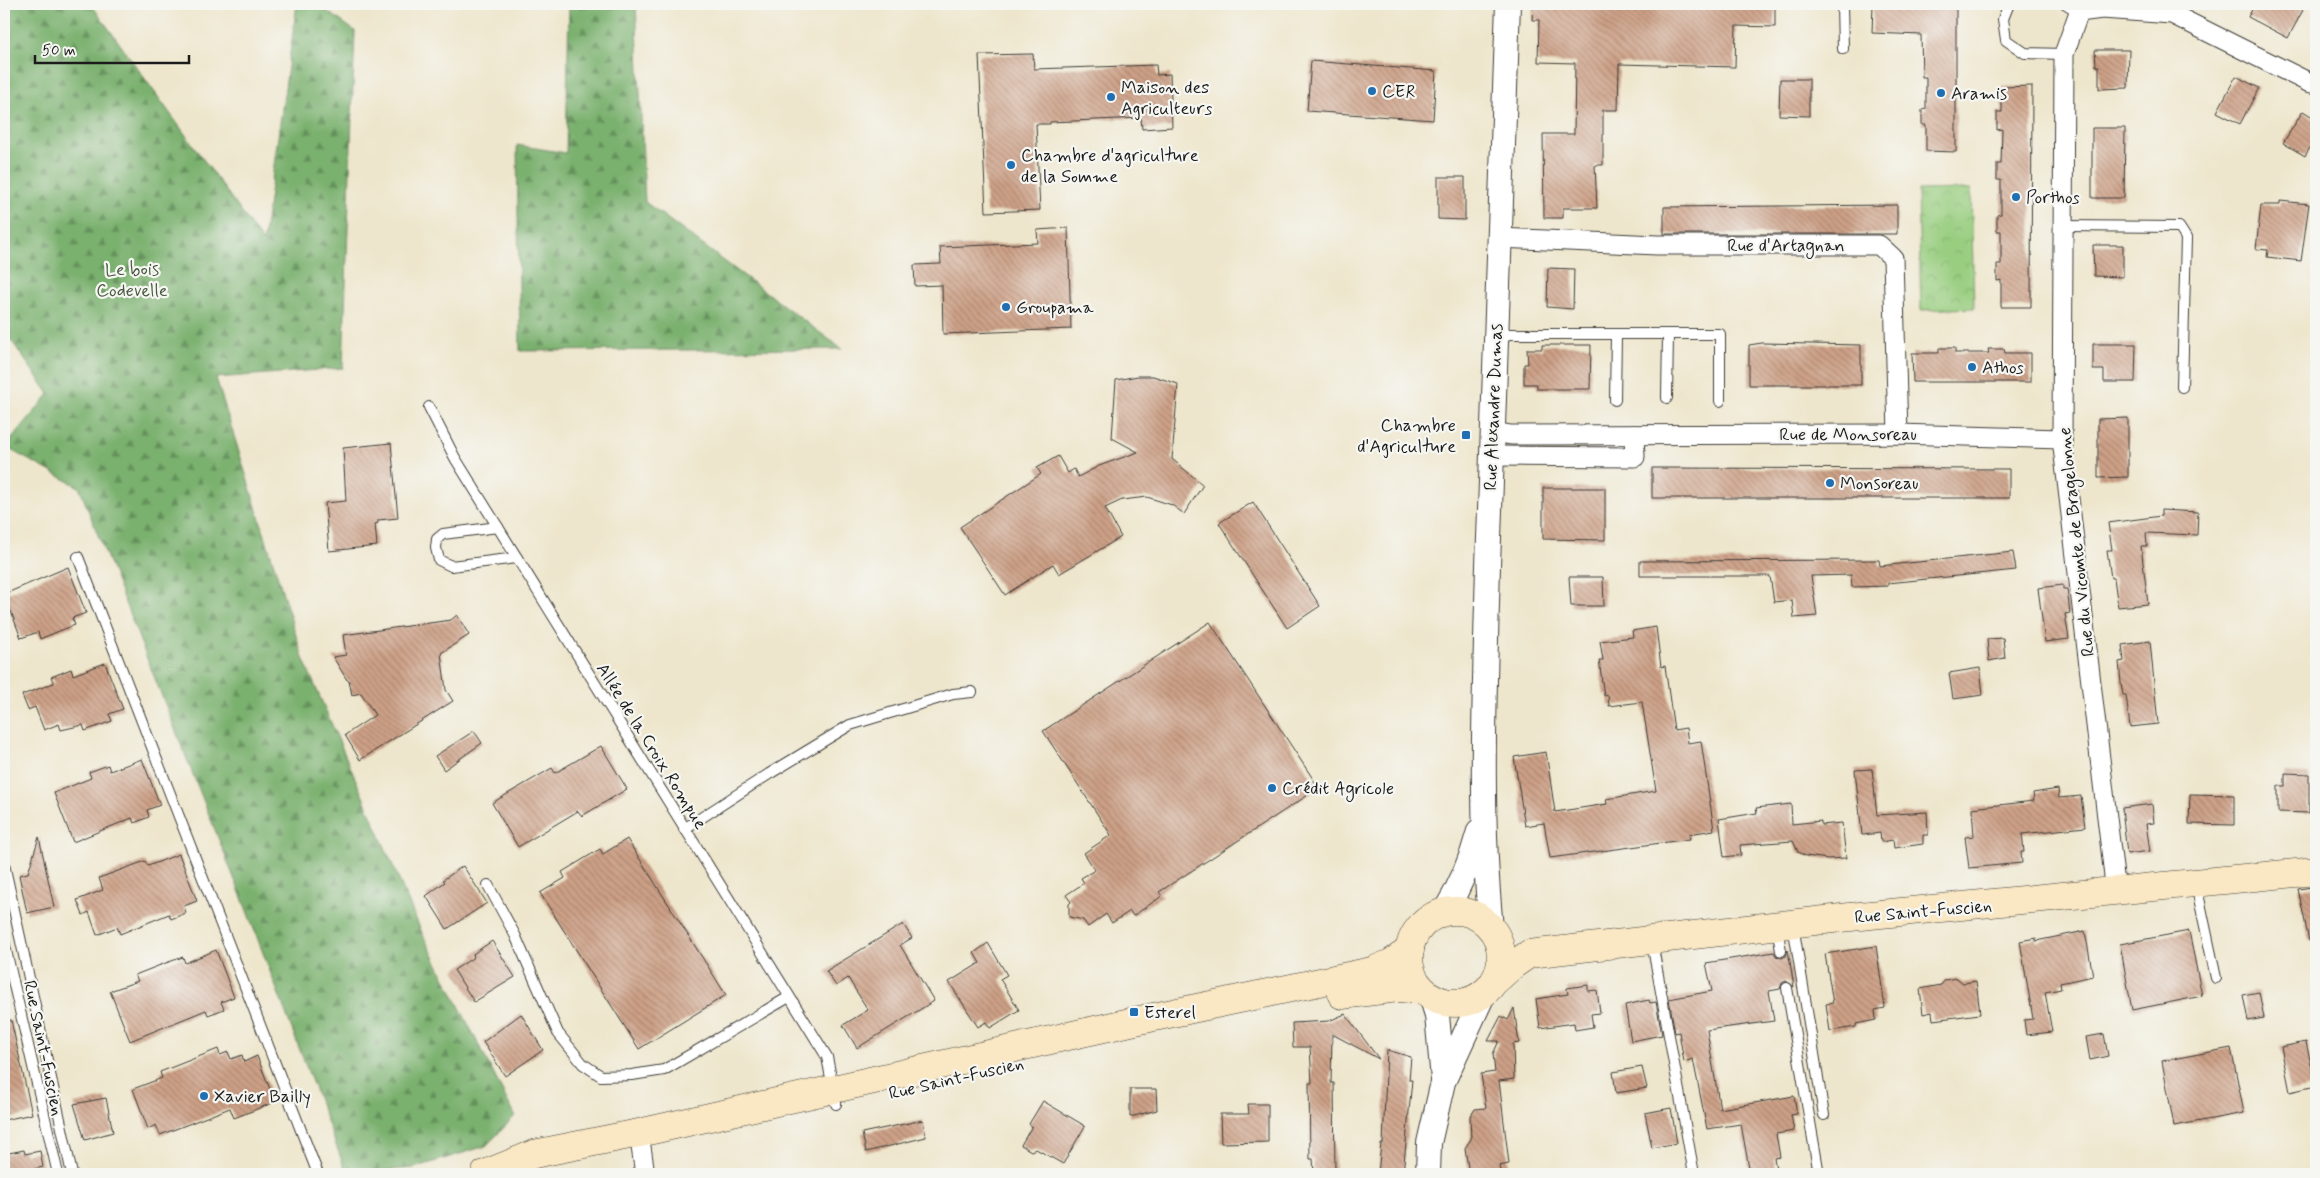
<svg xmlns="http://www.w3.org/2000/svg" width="2320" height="1178" font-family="Mynerve,sans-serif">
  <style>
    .forest { fill: url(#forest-firs); stroke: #4b6645 }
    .park { fill: url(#park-crowns); stroke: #5a754e }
    .building { fill: url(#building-back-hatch) }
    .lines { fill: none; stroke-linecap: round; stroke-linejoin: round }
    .service-casing { stroke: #3c3a36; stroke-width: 12 }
    .minor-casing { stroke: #3c3a36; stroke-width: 21 }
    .tertiary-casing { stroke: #3c3a36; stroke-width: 26 }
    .secondary-casing { stroke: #3c3a36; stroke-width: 29 }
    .service { stroke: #fff; stroke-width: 10 }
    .minor { stroke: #fff; stroke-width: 19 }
    .tertiary { stroke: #fff; stroke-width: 24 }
    .secondary { stroke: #fae7c3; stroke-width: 28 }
    .poi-dot { fill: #1f6fb2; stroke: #f6f6f2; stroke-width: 2 }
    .labels { text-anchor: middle; stroke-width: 4.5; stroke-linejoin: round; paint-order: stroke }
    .poi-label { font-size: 18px; fill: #1c1c1c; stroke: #f6f6f2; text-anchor: start }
    .street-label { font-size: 18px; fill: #1c1c1c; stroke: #f6f6f2 }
    .park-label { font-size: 18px; fill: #485a3f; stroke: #f6f6f2 }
  </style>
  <defs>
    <pattern id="forest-firs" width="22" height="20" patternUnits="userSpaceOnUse" patternTransform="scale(1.25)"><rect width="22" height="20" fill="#7ab16e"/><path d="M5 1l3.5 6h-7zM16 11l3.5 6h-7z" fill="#638f5a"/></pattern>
    <pattern id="park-crowns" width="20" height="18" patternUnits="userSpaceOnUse" patternTransform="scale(1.25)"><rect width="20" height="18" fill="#99ce80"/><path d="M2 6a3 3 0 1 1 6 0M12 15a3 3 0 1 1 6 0" fill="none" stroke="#83b06e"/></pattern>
    <pattern id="building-back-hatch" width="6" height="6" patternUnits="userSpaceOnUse" patternTransform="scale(1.25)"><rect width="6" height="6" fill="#cea187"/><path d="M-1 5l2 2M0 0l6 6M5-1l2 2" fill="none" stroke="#a6826e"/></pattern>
  </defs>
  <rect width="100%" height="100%" fill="#f6f6f2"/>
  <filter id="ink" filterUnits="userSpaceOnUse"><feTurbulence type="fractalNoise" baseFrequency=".02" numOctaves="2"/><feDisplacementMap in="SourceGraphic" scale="10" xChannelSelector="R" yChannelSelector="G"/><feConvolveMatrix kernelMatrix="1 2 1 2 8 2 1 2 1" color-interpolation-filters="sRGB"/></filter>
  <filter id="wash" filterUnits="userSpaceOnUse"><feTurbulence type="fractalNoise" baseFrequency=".0096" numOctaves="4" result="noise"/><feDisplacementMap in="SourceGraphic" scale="20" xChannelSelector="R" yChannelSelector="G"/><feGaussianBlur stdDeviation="1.12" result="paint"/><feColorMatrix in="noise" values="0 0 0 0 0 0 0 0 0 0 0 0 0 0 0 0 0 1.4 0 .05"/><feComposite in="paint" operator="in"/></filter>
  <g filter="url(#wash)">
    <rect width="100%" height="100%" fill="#eee6cc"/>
    <!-- forest -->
    <g class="forest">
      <polygon points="4,4 91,4 263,242 297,4 317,4 355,31 343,368 216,378 303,658 423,935 515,1116 486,1146 414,1168 347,1174 244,903 79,487 5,447 49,394 4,330"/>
      <polygon points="569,4 636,4 645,202 842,349 520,351 517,145 566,153"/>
    </g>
    <!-- park -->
    <polygon class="park" points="1971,189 1974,308 1921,310 1918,190"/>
    <g id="blocks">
      <!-- building -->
      <g class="building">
        <polygon points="1533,4 1775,4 1775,27 1736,26 1735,67 1619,64 1618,110 1603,110 1603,165 1595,165 1597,208 1563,208 1563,218 1544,218 1543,134 1574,134 1575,63 1538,62 1539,20 1532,20"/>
        <polygon points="1873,4 1956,4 1956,152 1926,151 1926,125 1922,125 1922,110 1926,109 1926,77 1922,77 1921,35 1872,33"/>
        <polygon points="2255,4 2267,4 2279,10 2282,4 2291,4 2303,10 2288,38 2248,17"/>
        <polygon points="2095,50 2129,50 2128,88 2099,89 2099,66 2096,66"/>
        <polygon points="1033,54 1034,69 1156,65 1157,75 1170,74 1172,127 1142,129 1141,118 1050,122 1050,124 1036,124 1040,210 986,212 979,55"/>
        <polygon points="1311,61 1436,71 1433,120 1307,111"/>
        <polygon points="2236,76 2259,88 2240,124 2217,112"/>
        <polygon points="1780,79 1809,79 1809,116 1779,115"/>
        <polygon points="2032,86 2031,307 2001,307 2001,280 1997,281 1997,264 2001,264 2001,231 1997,231 1997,215 2001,214 2001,180 1997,180 1997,164 2001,164 2002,129 1997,130 1997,112 2002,112 2002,87"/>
        <polygon points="2303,111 2316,119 2316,138 2305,156 2283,143"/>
        <polygon points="2092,128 2125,128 2124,198 2092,198"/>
        <polygon points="1438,177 1465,177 1465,220 1438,219"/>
        <polygon points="2280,201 2309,204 2301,261 2267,257 2268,250 2256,249 2261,205 2280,205"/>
        <polygon points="1897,205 1897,234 1664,234 1664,207"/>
        <polygon points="1068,228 1071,329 943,334 942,285 915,286 914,265 941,264 940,247 1038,243 1037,230"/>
        <polygon points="2093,245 2123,245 2123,277 2094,276"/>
        <polygon points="1548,268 1574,269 1573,309 1547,307"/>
        <polygon points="1762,343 1861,345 1861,385 1749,385 1749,345"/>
        <polygon points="2093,344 2136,344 2135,382 2104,382 2104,370 2093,370"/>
        <polygon points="1542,345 1591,345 1590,389 1537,389 1537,384 1524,384 1524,364 1528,364 1527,349 1542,349"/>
        <polygon points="1939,348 1955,348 1955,353 1989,353 1988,349 2004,349 2005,353 2031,353 2031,382 1913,382 1912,353 1939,353"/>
        <polygon points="1138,376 1153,376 1178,384 1172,459 1203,485 1184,514 1172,505 1147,497 1122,500 1105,508 1121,537 1059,574 1053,564 1005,595 960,527 1041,474 1037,468 1058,456 1068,473 1074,469 1078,477 1099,466 1138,452 1112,438 1116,380"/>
        <polygon points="2128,418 2128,477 2098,478 2098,419"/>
        <polygon points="391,443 398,518 378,520 378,523 375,524 377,546 329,551 325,503 346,501 343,448"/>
        <polygon points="1652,468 2009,469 2009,498 1652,498"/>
        <polygon points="1543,488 1605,488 1605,540 1543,539"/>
        <polygon points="1253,502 1320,606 1287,628 1219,523"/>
        <polygon points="2161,510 2198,512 2197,535 2146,533 2147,546 2141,546 2148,604 2118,607 2114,578 2111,578 2107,550 2112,550 2108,523 2161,516"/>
        <polygon points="2013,552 2016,570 1888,583 1888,586 1852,587 1851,575 1811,576 1817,616 1794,618 1792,600 1774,602 1770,576 1640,576 1640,561 1879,560 1880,566"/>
        <polygon points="68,567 86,613 72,618 75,625 59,631 40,639 38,632 21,638 7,601 9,600 7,593"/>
        <polygon points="1569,577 1603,577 1604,606 1571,606"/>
        <polygon points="2063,585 2063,589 2067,589 2070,613 2065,614 2069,639 2045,642 2038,588"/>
        <polygon points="457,615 469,635 441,653 446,690 453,701 360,760 345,735 375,715 361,693 352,695 349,680 347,680 333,657 346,655 343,635 451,620"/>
        <polygon points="1210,622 1319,788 1159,892 1162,896 1133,916 1130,911 1112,923 1106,914 1088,927 1083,920 1069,917 1069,904 1071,902 1066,895 1084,883 1081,878 1095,870 1084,853 1111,835 1043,731"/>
        <polygon points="1656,627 1661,667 1665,666 1674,730 1686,728 1688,743 1701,741 1714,830 1689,834 1690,839 1550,858 1544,823 1525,826 1514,757 1546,752 1555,812 1607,804 1606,799 1656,791 1642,702 1609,706 1608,695 1604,696 1599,660 1603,660 1600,641 1633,637 1632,631"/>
        <polygon points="2003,638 2005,658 1989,661 1987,639"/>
        <polygon points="2150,641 2158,724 2130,727 2126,695 2123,695 2121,683 2119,662 2124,661 2122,645"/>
        <polygon points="105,663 123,709 109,714 112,721 85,731 83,725 61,730 59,724 44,730 35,707 28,710 22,695 54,683 51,677 71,669 73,675"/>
        <polygon points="1980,668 1983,695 1953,699 1949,673"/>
        <polygon points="474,731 482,743 444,770 435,756"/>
        <polygon points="601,746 627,789 582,816 578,811 518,847 492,803 552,768 555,773"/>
        <polygon points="142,759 160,805 147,810 149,817 134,823 132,818 73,842 54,793 91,778 89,772 108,765 110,771"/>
        <polygon points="1872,769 1877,815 1927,812 1928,835 1923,835 1923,844 1894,848 1893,840 1881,842 1880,833 1862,835 1855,770"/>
        <polygon points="2285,773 2309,774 2309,813 2278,812 2278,786 2285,786"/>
        <polygon points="2058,789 2059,798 2081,796 2085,827 2022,834 2024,852 2021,852 2022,863 1969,868 1965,837 1974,836 1972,808 2034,801 2033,793"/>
        <polygon points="2190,794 2234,795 2234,825 2189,824"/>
        <polygon points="1791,804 1792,824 1821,821 1821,825 1842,823 1846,858 1828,859 1806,856 1798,852 1793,841 1740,845 1741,855 1724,857 1719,819 1757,813 1756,808"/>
        <polygon points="2152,804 2154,823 2146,824 2150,851 2127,854 2122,808"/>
        <polygon points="39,837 54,907 27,913 19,875 28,873"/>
        <polygon points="627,839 726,995 639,1049 540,893 565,878 562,872 600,849 603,854"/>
        <polygon points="179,854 197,901 184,906 186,913 171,919 169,914 120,934 117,927 97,935 89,912 83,915 77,900 103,890 99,878 145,861 148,866"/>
        <polygon points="463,866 487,903 447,929 426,896 445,882 443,880"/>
        <polygon points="2313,887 2316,900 2316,941 2309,941 2298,889"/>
        <polygon points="903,924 912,938 900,945 934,1001 857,1048 843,1025 868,1010 848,978 836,986 826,971"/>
        <polygon points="2085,931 2093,976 2060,983 2061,989 2045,992 2052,1032 2026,1035 2024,1020 2033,1019 2020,941 2036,938 2036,941"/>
        <polygon points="2189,931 2202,996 2132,1010 2120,944"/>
        <polygon points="492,941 515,977 474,1002 454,970 474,957 473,954"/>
        <polygon points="988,943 1007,975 1000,979 1019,1010 990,1028 986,1022 978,1027 949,982 980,963 974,953"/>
        <polygon points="1876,946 1885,1008 1875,1010 1876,1020 1856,1024 1856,1027 1830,1031 1826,1004 1833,1003 1825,954"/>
        <polygon points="216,950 234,997 221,1002 224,1009 208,1015 206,1010 130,1041 110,991 138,981 135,975 163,964 183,957 185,963"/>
        <polygon points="1788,950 1794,987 1786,981 1782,983 1780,989 1769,991 1774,1021 1707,1030 1720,1109 1794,1096 1797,1114 1791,1115 1794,1131 1776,1134 1780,1157 1774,1158 1777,1174 1750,1174 1741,1124 1707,1129 1693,1059 1684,1062 1679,1032 1675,1033 1669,999 1712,991 1706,963 1774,952 1776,956 1782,958 1786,956"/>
        <polygon points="1957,978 1963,983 1976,981 1980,1014 1933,1020 1932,1012 1923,1014 1920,989 1941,985 1945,980"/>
        <polygon points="1588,985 1588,991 1597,990 1600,1013 1591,1014 1593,1027 1575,1030 1574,1023 1540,1028 1536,999 1568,994 1567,988"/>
        <polygon points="2259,992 2264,1018 2248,1021 2243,995"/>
        <polygon points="1649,1000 1650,1003 1656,1002 1662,1035 1631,1041 1625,1005"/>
        <polygon points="1514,1008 1519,1043 1513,1044 1514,1079 1499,1081 1509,1164 1499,1166 1501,1174 1469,1174 1465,1148 1471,1139 1470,1117 1475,1109 1486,1108 1481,1074 1495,1072 1493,1054 1499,1041 1488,1041 1501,1016 1508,1020"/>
        <polygon points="521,1014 543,1050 505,1076 483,1042"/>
        <polygon points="1345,1014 1379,1059 1332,1034 1331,1083 1334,1083 1335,1174 1314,1174 1313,1159 1310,1159 1309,1083 1312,1083 1310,1047 1293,1047 1292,1023 1329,1021"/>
        <polygon points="11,1020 32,1114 4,1120 4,1021"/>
        <polygon points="2104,1034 2108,1056 2090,1060 2086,1037"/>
        <polygon points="2306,1042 2316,1086 2290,1092 2281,1047"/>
        <polygon points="2231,1048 2244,1113 2174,1126 2162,1061"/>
        <polygon points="218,1049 220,1055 228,1052 231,1059 242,1055 244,1062 257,1056 275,1102 234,1118 230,1108 160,1135 156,1125 148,1129 133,1089 162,1078 160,1072"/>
        <polygon points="1387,1050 1411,1057 1409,1080 1412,1080 1403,1174 1378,1174 1381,1144 1383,1144"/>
        <polygon points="1642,1067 1647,1088 1616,1093 1613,1072"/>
        <polygon points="1130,1089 1156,1089 1157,1110 1130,1117"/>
        <polygon points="106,1098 113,1132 85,1140 74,1104"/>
        <polygon points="1043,1101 1085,1126 1063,1164 1036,1149 1031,1151 1021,1145 1032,1126 1029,1124"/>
        <polygon points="1248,1104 1268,1104 1268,1142 1221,1143 1220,1114 1249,1114"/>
        <polygon points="1671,1108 1677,1143 1652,1148 1645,1113"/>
        <polygon points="923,1120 926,1137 866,1152 862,1133"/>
        <polygon points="24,1150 25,1154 40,1151 43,1167 27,1171 28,1174 4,1174 4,1154"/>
      </g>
    </g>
  </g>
  <g filter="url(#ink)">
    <use href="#blocks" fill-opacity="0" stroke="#3c3a36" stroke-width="1"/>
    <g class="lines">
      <defs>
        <g id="service">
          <polyline points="1842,4 1843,49"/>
          <polyline points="2009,4 2003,19 2006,40 2025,53 2064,54"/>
          <polyline points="2066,4 2079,12"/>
          <polyline points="2063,226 2179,227 2186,238 2182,387"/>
          <polyline points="1496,338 1510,334 1720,334 1720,401"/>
          <polyline points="1667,398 1668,334"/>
          <polyline points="1615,400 1616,334"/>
          <polyline points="429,407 455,458 827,1057 836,1104"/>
          <polyline points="498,527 443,534 437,539 436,548 439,560 451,566 517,558"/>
          <polyline points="78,557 318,1174"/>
          <polyline points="684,829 769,774 850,725 953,694 972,692"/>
          <polyline points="4,864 72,1174"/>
          <polyline points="2196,884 2216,978"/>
          <polyline points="488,885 515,935 558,1033 583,1064 601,1076 632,1075 664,1070 789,997"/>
          <polyline points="1793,925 1824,1115"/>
          <polyline points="1777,927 1781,951"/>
          <polyline points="4,942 58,1174"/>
          <polyline points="1652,942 1694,1174"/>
          <polyline points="1787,988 1819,1174"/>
        </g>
        <g id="minor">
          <polyline points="1499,238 1657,245 1879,245 1893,258 1898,434"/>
          <polyline points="1493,432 1511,435 1898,434 2062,439"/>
          <polyline points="1491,456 1635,457 1634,435"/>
          <polyline points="2116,893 2062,439 2064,54 2079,12 2102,9 2172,14 2308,82 2316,84"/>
          <polyline points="639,1133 645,1174"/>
        </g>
        <g id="tertiary">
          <path d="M1444 913C1460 887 1471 861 1479 831"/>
          <path d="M1491 928C1479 808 1485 686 1488 566 1493 378 1502 191 1508 4"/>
          <polyline points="1431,996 1437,1015 1443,1080"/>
          <polyline points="1428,1174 1429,1143 1443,1082 1484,993"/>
        </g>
        <g id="secondary">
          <circle cx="1455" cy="957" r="46"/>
          <polyline points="1494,982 1513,965 1529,954 1850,917 2316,871"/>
          <polyline points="1342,995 1398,988 1423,990"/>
          <polyline points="485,1174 534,1154 639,1133 1135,1021 1372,971 1391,963 1410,950"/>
        </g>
      </defs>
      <!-- service casing -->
      <use href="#service" class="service-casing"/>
      <!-- minor casing -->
      <use href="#minor" class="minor-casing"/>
      <!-- tertiary casing -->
      <use href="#tertiary" class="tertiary-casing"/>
      <!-- secondary casing -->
      <use href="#secondary" class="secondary-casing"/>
      <!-- service -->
      <use href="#service" class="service"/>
      <!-- minor -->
      <use href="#minor" class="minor"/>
      <!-- tertiary -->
      <use href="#tertiary" class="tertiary"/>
      <!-- secondary -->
      <use href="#secondary" class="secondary"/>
    </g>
  </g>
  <!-- markers -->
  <g class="poi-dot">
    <circle cx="1372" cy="91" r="5"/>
    <circle cx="1941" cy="93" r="5"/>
    <circle cx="1111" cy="97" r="5"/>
    <circle cx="1011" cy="165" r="5"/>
    <circle cx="2016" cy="197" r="5"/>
    <circle cx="1006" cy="307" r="5"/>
    <circle cx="1972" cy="367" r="5"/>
    <rect x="1461" y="430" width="10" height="10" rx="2.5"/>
    <circle cx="1830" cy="483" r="5"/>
    <circle cx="1272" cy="788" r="5"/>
    <rect x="1129" y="1007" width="10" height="10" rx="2.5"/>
    <circle cx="204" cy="1096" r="5"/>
  </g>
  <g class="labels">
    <!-- poi labels -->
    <g class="poi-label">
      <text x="1121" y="93">Maison des<tspan x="1121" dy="21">Agriculteurs</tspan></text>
      <text x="1382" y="97">CER</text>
      <text x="1951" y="99">Aramis</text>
      <text x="1021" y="161">Chambre d'agriculture<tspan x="1021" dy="21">de la Somme</tspan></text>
      <text x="2026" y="203">Porthos</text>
      <text x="1016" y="313">Groupama</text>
      <text x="1982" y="373">Athos</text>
      <text x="1456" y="431" text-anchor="end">Chambre<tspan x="1456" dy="21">d'Agriculture</tspan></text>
      <text x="1840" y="489">Monsoreau</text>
      <text x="1282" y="794">Crédit Agricole</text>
      <text x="1144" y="1018">Esterel</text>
      <text x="214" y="1102">Xavier Bailly</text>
    </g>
    <!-- street labels -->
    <g class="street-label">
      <text x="1786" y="251">Rue d'Artagnan</text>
      <text transform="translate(1493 407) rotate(-88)" y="6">Rue Alexandre Dumas</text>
      <text x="1848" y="440">Rue de Monsoreau</text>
      <text transform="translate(2076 542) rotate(-96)" y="6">Rue du Vicomte de Bragelonne</text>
      <text transform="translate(652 746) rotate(58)" y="6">Allée de la Croix Rompue</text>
      <text transform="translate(1923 911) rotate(-5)" y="6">Rue Saint-Fuscien</text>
      <text transform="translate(44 1048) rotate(78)" y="6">Rue Saint-Fuscien</text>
      <text transform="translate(956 1078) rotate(-13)" y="6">Rue Saint-Fuscien</text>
    </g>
    <!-- park labels -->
    <g class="park-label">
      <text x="132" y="275">Le bois<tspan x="132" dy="21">Codevelle</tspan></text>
    </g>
  </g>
  <!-- margin -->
  <rect width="2320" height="1178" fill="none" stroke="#f6f6f2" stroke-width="20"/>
  <!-- scale -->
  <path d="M35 55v8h154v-8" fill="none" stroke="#1c1c1c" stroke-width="2.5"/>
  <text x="42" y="55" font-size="15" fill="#1c1c1c" stroke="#f6f6f2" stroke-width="4" paint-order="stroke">50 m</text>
</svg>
